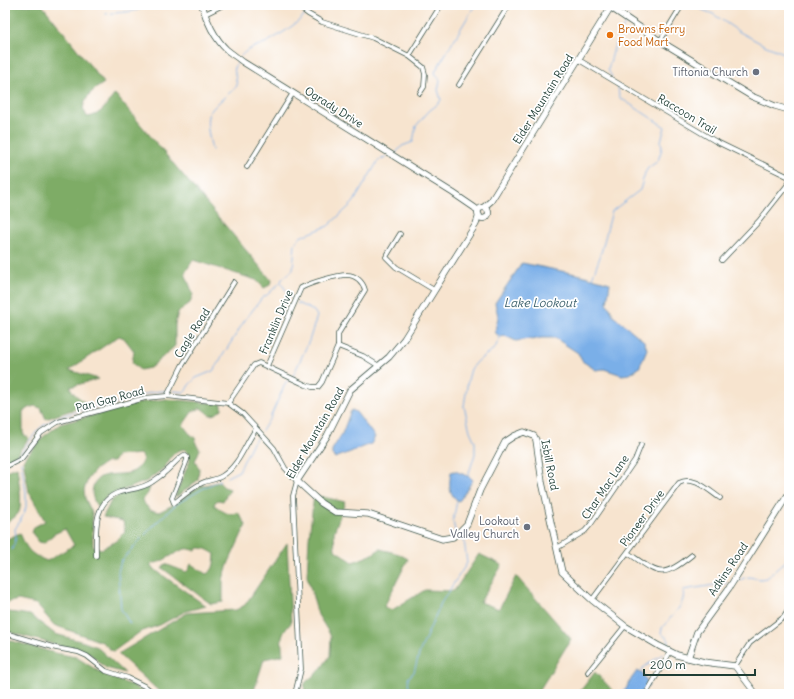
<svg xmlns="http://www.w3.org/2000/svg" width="794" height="699" font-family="Delius,sans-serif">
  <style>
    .forest { fill: #7eac66; stroke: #4e744d }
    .water { fill: #7aafe8; stroke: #4c768e }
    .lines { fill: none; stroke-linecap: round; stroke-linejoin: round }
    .stream { stroke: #7aafe8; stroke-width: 1 }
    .street-casing { stroke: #3f564b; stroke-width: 5.5 }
    .secondary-casing { stroke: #3f564b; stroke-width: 7 }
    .street { stroke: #fff; stroke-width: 4 }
    .secondary { stroke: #fff; stroke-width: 5.5 }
    .food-dot { fill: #e8710a; stroke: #fff; stroke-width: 1.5 }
    .worship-dot { fill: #6b7280; stroke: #fff; stroke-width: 1.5 }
    .labels { text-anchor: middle; stroke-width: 3.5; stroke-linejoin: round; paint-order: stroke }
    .food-label { font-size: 11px; fill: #c56008; stroke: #fff; text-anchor: start }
    .worship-label { font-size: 11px; fill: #5b616d; stroke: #fff; text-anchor: end }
    .street-label { font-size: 11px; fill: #1f3d34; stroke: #fff }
    .water-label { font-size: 12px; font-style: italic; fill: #3a5f6a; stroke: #fff }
  </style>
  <rect width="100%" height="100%" fill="#fff"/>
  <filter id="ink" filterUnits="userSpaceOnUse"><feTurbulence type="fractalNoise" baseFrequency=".025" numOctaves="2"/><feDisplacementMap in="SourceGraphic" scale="8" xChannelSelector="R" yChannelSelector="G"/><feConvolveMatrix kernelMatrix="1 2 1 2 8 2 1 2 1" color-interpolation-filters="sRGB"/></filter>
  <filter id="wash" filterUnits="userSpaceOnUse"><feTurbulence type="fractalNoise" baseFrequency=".012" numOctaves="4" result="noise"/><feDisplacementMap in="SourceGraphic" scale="16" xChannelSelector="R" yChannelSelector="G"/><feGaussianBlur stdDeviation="0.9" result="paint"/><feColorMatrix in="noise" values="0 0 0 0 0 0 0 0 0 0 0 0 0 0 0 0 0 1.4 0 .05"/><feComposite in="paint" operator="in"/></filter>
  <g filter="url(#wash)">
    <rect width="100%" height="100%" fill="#f7e4cf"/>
    <!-- forest -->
    <g class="forest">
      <path d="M5 5H42L104 83C92 91 87 94 83 108L87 117C101 116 107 104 115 94L271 280 270 285 264 288 256 280 193 260 185 273 193 294 190 303 178 312 175 324V346L150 368 140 370 132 363 134 351 124 338 119 336 69 370 98 379 70 387C75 398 80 396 86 405L46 419 41 408 34 406 23 411V434L29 438 15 457 5 462Z"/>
      <path d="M166 399 222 404V409L216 414 210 415 201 408 192 412 183 425 189 433 195 438 196 444 200 449 195 461 199 468 198 480 176 497V494L190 460 189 454 184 449 177 451 171 457 165 467 147 481 107 496 98 508C93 500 90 493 94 484 101 469 121 478 134 471 139 468 141 464 143 459L140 454 117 456 113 462H107L96 469 88 479 84 490 85 498 92 513 93 547 102 549 116 541 125 531 123 521 103 517 111 501 119 495 150 487 148 493 142 501 150 510 159 512 171 506 200 486 219 482 224 487 230 489 223 501 218 500 215 502 214 505C222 510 229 518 238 512L246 525 229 562 223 579V602L211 604 162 568 165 564 186 572 189 569 191 564 206 574C215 571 214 562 215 554 211 552 206 548 200 548 198 548 196 550 194 550 191 550 189 548 185 549 175 552 161 564 153 563L151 565V567L206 606 186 611 160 625 140 632 114 651 111 650 102 642 54 625 36 604 18 600 5 603V540L20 533C27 550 30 554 47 561L74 545 65 529 54 534 44 543 39 542 32 533 34 527 45 521 29 492 23 460 43 437 60 424 143 402Z"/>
      <path d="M17 467C18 478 23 502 19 512 17 516 11 520 7 522L5 508V471Z"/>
      <polygon points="314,495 345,502 334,532 335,550 353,562 371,555 380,549 399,554 408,559 384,607 392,610 425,590 454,591 479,554 502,565 480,602 499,609 516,576 571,639 537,694 304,694 305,683 320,670 330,656 331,636 318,615 307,576 309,538"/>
      <path d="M287 543 291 623C280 635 281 639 283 655L264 659 253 694H162L118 654 187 613 236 610 245 605Z"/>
      <polygon points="9,612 30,615 55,634 84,642 97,647 125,673 106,668 90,654 80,650 61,646 5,631 5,613"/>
      <polygon points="5,639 55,653 76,657 103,674 133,686 146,694 5,694"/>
      <polygon points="595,672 616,694 578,694"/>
    </g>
    <!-- water -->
    <g class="water">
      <path d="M522 263 581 275 610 283 607 303 614 316 644 341 647 349 639 368 630 374 622 375 604 369 596 370 582 361 578 353 555 338H541L532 340 529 339 516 341 503 335 502 337C490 334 498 324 498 316 497 312 496 307 495 303Z"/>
      <polygon points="352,410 356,412 375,437 371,444 335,458 332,455 332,450 342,434 350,413"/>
      <path d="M455 471 470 477 473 480 460 500 458 501C448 493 449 485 451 472Z"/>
      <polygon points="637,671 643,674 649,686 639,694 624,694 629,682"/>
    </g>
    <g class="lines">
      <!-- stream -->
      <g class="stream">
        <polyline points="690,5 713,14 738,31 764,45 789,55"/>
        <polyline points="307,10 309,5"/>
        <path d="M106 14C116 12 140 13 147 5"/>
        <polyline points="628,15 633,5"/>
        <path d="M241 56C248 47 260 46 269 41 281 34 294 26 304 16"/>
        <polyline points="612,77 608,70 616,41 626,22"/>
        <path d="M212 150C210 140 206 126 208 116 210 108 230 93 237 86L234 67 238 62"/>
        <polyline points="395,154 402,146 413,142 416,126 429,111 438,104 441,100 438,90 440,80 435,73 436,70 475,5"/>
        <polyline points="592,278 600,257 612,211 640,190 645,173 648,168 658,161 662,148 661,141 665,127 619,97 618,86"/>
        <polyline points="281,283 292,299"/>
        <polyline points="293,376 309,341 317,316 314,311 297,303"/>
        <polyline points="173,391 185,392 189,385 196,378 213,371 245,320 262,298 267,295 281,282 282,279 293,270 295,243 300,237 328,226 353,203 378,161 387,156"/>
        <polyline points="262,431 270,418 286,382 289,379"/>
        <path d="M19 456C23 450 35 433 39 429 59 411 99 408 124 401 138 398 151 390 166 391"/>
        <polyline points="468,476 475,454 475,442 470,431 464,406 468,380 471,369 478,361 495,348 501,335"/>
        <polyline points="227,477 239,471 252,444 258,436"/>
        <polyline points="455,531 453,521 457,501"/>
        <polyline points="12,550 16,538 15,529 24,514 26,507 26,492 21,462"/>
        <polyline points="736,582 744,578 749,577 760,579 767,578 789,558"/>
        <polyline points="130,624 121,609 118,572 121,561 154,525 175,505 202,489 220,480"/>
        <path d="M667 648 669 640 661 633 662 628C670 617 687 605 683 590L727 583"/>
        <polyline points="641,672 643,668 664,653"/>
        <polyline points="405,694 409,690 408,678 414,672 420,651 441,603 467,563 464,540 461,535"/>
        <polyline points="618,694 626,689"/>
      </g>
    </g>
  </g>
  <g filter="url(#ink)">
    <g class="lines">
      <defs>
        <g id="street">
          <polyline points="296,5 308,14 322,22 373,38 409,56 423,67 425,74 424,87 420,93"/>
          <polyline points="205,14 223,5"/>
          <polyline points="660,41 682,5"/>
          <polyline points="409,56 441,5"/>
          <polyline points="579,60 715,141 789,177"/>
          <polyline points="459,85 509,5"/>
          <polyline points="247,167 293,93"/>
          <polyline points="400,234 386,257 396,267 434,290"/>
          <polyline points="722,260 759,221 789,183"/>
          <polyline points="338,346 363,356 379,366"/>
          <polyline points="167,396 182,366 234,282"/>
          <path d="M228 403 254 365 259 363 306 385 312 387H318L322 382 338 346V334L365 290C363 282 356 275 347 275 336 275 310 283 301 288L267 366"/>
          <polyline points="5,467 21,459 41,433 58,422 145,398 167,396 228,403 243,414 274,448 285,468 297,481 293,496 301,669 295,694"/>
          <polyline points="557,548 585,531 591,524 635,460 641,445"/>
          <path d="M628 553C659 574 661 580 692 555"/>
          <path d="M96 556C96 533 92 501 120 492 131 489 142 489 152 482 156 479 161 476 164 473 172 467 176 460 184 455L187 457V460L172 498 174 503C183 496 192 488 202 483 208 480 216 480 222 476 239 466 245 444 256 429"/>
          <path d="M592 600 679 483C694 475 708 490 720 498"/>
          <polyline points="5,633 56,648 78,652 87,656 106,671 128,678 146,687 155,694"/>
          <polyline points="735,666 750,643 784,617 789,609"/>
          <polyline points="588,672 625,626"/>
          <polyline points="646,694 670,652"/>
        </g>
        <g id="secondary">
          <path d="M202 5C206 20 215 39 227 50 232 54 238 58 243 62L453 193 475 208 478 212"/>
          <polyline points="607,5 660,41 751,96 775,106 789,110"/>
          <polyline points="484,207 491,201 507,175 610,8"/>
          <circle cx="483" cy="213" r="5.5"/>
          <polyline points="479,215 476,224 404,339 389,357 350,390 327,436 297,481 321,503 335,512 368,514 442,539 453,537 460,531 467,524 480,490 505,442 514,436 524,432 534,436 536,440 542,482 562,572 592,600 625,626 659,646 677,655 704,662 735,666 756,694"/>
          <polyline points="688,658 697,632 729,588 789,493"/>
        </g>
      </defs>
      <!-- street casing -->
      <use href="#street" class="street-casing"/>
      <!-- secondary casing -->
      <use href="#secondary" class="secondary-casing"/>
      <!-- street -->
      <use href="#street" class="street"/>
      <!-- secondary -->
      <use href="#secondary" class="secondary"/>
    </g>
  </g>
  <!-- markers -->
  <circle class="food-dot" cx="610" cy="35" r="4"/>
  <g class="worship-dot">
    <circle cx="756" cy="72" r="4"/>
    <circle cx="527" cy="527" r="4"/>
  </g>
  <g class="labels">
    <!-- food labels -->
    <g class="food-label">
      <text x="618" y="33">Browns Ferry<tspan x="618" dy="13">Food Mart</tspan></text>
    </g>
    <!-- worship labels -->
    <g class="worship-label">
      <text x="748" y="76">Tiftonia Church</text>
      <text x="519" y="525">Lookout<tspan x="519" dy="13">Valley Church</tspan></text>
    </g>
    <!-- street labels -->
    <g class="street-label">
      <text transform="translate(543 99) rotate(-58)" y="4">Elder Mountain Road</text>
      <text transform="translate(334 107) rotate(32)" y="4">Ogrady Drive</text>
      <text transform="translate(687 114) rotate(31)" y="4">Raccoon Trail</text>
      <text transform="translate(276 322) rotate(-67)" y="4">Franklin Drive</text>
      <text transform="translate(192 333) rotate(-58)" y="4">Cagle Road</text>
      <text transform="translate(110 399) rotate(-15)" y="4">Pan Gap Road</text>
      <text transform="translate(315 433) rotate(-60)" y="4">Elder Mountain Road</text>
      <text transform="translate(550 465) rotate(79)" y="4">Isbill Road</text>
      <text transform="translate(605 487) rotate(-56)" y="4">Char Mac Lane</text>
      <text transform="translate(642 518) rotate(-54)" y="4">Pioneer Drive</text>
      <text transform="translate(728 569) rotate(-56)" y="4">Adkins Road</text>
    </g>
    <!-- water labels -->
    <g class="water-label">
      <text x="540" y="307">Lake Lookout</text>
    </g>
  </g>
  <!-- margin -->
  <rect width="794" height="699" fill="none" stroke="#fff" stroke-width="20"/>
  <!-- scale -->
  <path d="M644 669v6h111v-6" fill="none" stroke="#1f3d34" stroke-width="2"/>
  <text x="650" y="669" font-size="12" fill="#1f3d34" stroke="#ffffff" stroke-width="3" paint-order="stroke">200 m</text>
</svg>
